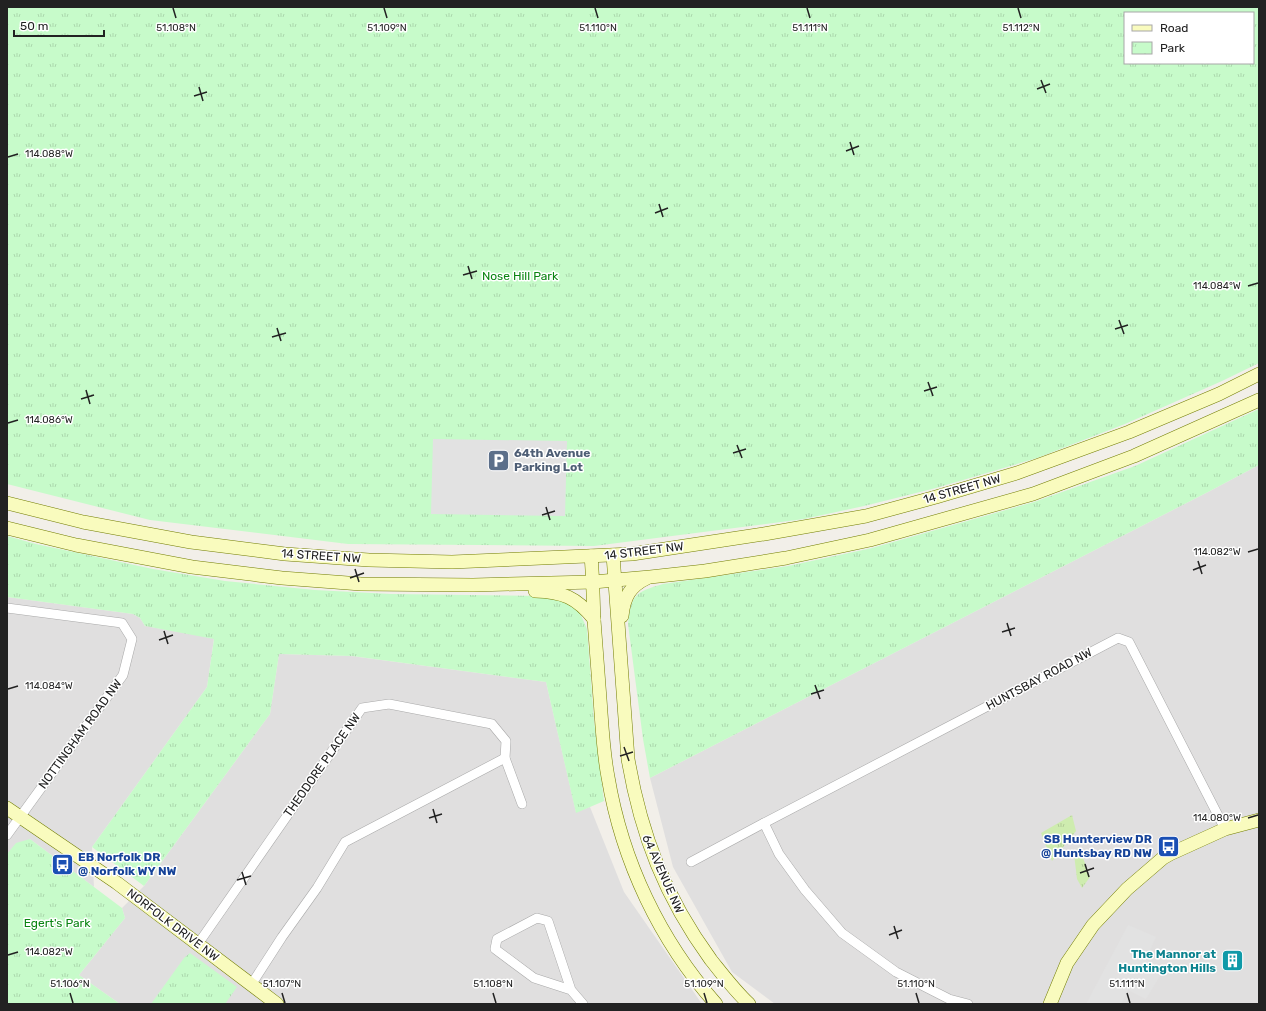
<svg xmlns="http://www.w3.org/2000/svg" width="1266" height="1011" font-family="Rubik,sans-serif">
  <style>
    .residential { fill: #e0dfdf }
    .grass { fill: url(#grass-tufts) }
    .park { fill: url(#park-tufts); fill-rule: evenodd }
    .parking { fill: #e2e2e2 }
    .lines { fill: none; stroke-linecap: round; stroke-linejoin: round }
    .street-casing { stroke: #a9a9a9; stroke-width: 10 }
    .secondary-casing { stroke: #737e04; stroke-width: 14 }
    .street { stroke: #fff; stroke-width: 9 }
    .secondary { stroke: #f9fbbe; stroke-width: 13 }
    .ticks { fill: none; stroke: #222; stroke-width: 1.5 }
    .labels { text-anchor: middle; stroke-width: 3; stroke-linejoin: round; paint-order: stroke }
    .park-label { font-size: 12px; fill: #0a8512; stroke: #fff }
    .service-label { font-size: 12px; font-weight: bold; fill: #4e5e75; stroke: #fff; text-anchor: start }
    .street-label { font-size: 12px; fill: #222; stroke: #fff }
    .transit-label { font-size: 12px; font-weight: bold; fill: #164399; stroke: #fff; text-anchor: end }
    .culture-label { font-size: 12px; font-weight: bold; fill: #0d838f; stroke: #fff; text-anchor: end }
    .ticks-label { font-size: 10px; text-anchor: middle; fill: #222; stroke: #fff; stroke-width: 3; stroke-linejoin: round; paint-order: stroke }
  </style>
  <defs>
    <pattern id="grass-tufts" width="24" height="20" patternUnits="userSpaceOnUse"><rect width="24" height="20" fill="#ceecaf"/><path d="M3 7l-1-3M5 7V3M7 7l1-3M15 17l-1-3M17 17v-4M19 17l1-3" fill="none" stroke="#b1ca96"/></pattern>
    <pattern id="park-tufts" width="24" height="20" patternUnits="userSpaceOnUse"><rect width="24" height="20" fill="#c7fbca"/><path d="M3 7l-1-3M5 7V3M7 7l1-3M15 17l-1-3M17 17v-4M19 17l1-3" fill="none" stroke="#abd7ad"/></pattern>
  </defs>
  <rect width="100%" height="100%" fill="#f2efe9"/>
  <!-- residential -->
  <g class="residential">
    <polygon points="1259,465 1259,1004 775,1004 732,972 673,867 650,778 1208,492"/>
    <polygon points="7,597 133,614 140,618 145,626 214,638 207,687 92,847 94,887 30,839 7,854"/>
    <polygon points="279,654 351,656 546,682 576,812 590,807 624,892 702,1004 120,1004 79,975 125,918 122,908 144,886 270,714"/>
  </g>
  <!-- grass -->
  <g class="grass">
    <polygon points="1072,815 1076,831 1052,861 1041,833"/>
    <polygon points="1079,847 1090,877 1082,888 1077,879 1074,854"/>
  </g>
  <!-- park -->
  <g class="park">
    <path d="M7 7H1259V363L1222 381 1125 424 1037 458 936 488 864 506 804 519 594 546 348 544 150 520 7 484ZM1125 13H1253V63H1125Z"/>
    <path d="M1259 409V465L1208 492 650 778 643 739 628 624C631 595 635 592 663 584L788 566 872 548 1034 502 1135 466Z"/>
    <polygon points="7,536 36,544 153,569 225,581 315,590 391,594 540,596 564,601 578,608 587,629 594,721 604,801 576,813 546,682 352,656 279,654 270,714 144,886 92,847 207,687 214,639 145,626 140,618 133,614 7,597"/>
    <polygon points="30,839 122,908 125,918 79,975 120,1004 7,1004 7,854 16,843"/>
    <polygon points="190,953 237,987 225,1004 151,1004 184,958"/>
  </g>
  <!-- parking -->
  <g class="parking">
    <polygon points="433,439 567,441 565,516 431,514"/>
    <polygon points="1128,925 1156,937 1146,959 1163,971 1146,999 1128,990 1121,1004 1086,1004"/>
  </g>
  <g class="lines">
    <defs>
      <g id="street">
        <polyline points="7,608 122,623 132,639 123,675 7,835"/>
        <polyline points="764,823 779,854 805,890 842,933 896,972 949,999 968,1004"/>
        <polyline points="691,862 764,823 1118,638 1129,642 1225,829"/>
        <polyline points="198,944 362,708 389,704 492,724 506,741 505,758 522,804"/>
        <polyline points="251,985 282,937 317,888 345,842 505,758"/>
        <polyline points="571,990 534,978 495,949 497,939 537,918 548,921 571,990 583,1004"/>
      </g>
      <g id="secondary">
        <polyline points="7,503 83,522 191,542 285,554 369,560 452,562 632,554 764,534 866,516 936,497 1017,473 1129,432 1219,394 1259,374"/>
        <polyline points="7,528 76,545 192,567 282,578 361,584 473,585 593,582 650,577 705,571 786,558 870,540 1033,494 1134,456 1259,400"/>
        <path d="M613 555 628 759C641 835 665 897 711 960 723 975 735 991 749 1004"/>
        <path d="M591 556C593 577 593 599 594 620 596 646 598 672 600 699 602 725 603 751 608 777 622 861 660 941 716 1004"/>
        <path d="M535 591C563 592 576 597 594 619"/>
        <path d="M622 616C624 597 630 586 647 578"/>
        <polyline points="7,808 117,883 277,1004"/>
        <polyline points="1050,1004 1067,963 1093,925 1127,889 1163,858 1170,854 1225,829 1259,820"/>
      </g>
    </defs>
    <!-- street casing -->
    <use href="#street" class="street-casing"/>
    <!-- secondary casing -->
    <use href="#secondary" class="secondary-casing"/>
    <!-- street -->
    <use href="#street" class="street"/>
    <!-- secondary -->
    <use href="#secondary" class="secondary"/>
  </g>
  <!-- ticks -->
  <path class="ticks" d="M173 8 176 18M384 8 387 18M595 8 598 18M807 8 810 18M1018 8 1021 18M1041 80 1046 93M199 87 203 101M1037 89 1050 84M194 96 207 92M850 142 854 155M846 151 859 146M8 157 18 154M659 204 663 217M655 213 668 208M468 266 472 279M463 275 477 271M1248 286 1258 283M1119 320 1124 334M277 328 281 341M1115 329 1128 325M272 337 286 333M928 382 933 396M86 390 90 404M924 391 937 387M81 399 94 395M8 423 18 420M737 445 742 458M733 453 746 449M546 507 550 520M542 515 555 511M1248 552 1258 549M1198 561 1202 574M355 569 359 582M1193 570 1206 565M350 578 364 573M1007 623 1011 636M164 631 168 644M1002 632 1015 628M159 640 173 635M815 685 820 699M8 689 18 686M811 694 824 690M624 747 629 761M620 756 633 752M433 809 437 823M429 818 442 814M1248 818 1258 815M1085 864 1089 877M242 872 246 885M1080 873 1094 868M237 880 251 876M894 926 898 939M889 935 902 930M8 955 18 952M70 993 73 1003M282 993 285 1003M493 993 496 1003M704 993 707 1003M916 993 919 1003M1127 993 1130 1003"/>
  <!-- icons -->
  <defs>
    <symbol id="parking-square" viewBox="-11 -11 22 22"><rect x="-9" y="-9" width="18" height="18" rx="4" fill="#5c6f8a" stroke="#fff"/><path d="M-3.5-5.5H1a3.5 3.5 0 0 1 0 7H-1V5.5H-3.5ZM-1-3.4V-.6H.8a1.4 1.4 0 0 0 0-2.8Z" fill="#fff"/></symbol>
    <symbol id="bus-square" viewBox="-11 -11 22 22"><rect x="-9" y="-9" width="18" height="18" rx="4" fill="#1a4fb4" stroke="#fff"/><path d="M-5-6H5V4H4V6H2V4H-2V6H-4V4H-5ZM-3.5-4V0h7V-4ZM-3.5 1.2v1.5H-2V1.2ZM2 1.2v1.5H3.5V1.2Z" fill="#fff"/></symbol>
    <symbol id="building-square" viewBox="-11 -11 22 22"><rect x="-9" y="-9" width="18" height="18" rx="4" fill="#0f9aa8" stroke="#fff"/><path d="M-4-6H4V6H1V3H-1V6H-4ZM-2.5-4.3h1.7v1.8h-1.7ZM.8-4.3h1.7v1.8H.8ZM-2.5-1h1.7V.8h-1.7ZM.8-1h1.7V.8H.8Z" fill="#fff"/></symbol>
  </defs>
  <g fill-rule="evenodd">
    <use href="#parking-square" x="486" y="448" width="25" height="25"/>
    <use href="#bus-square" x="1156" y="834" width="25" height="25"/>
    <use href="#bus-square" x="50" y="852" width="25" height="25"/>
    <use href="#building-square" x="1220" y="948" width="25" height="25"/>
  </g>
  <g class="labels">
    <!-- park labels -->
    <g class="park-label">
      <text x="520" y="280">Nose Hill Park</text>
      <text x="57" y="927">Egert's Park</text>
    </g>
    <!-- service labels -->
    <g class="service-label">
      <text x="514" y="457">64th Avenue<tspan x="514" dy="14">Parking Lot</tspan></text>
    </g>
    <!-- street labels -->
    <g class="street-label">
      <text transform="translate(962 489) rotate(-16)" y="4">14 STREET NW</text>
      <text transform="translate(644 551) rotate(-7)" y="4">14 STREET NW</text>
      <text transform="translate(321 556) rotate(4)" y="4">14 STREET NW</text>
      <text transform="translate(1039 679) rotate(-28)" y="4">HUNTSBAY ROAD NW</text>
      <text transform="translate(80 734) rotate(-54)" y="4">NOTTINGHAM ROAD NW</text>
      <text transform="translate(322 765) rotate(-55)" y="4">THEODORE PLACE NW</text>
      <text transform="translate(663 874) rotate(66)" y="4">64 AVENUE NW</text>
      <text transform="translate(173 925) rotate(37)" y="4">NORFOLK DRIVE NW</text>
    </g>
    <!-- transit labels -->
    <g class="transit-label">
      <text x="1152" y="843">SB Hunterview DR<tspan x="1152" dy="14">@ Huntsbay RD NW</tspan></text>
      <text x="78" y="861" text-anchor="start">EB Norfolk DR<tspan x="78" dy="14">@ Norfolk WY NW</tspan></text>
    </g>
    <!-- culture labels -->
    <g class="culture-label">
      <text x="1216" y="958">The Mannor at<tspan x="1216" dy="14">Huntington Hills</tspan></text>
    </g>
  </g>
  <g class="ticks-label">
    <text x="176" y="31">51.108°N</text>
    <text x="387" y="31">51.109°N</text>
    <text x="598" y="31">51.110°N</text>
    <text x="810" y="31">51.111°N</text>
    <text x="1021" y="31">51.112°N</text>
    <text x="49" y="157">114.088°W</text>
    <text x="1217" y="289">114.084°W</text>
    <text x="49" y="423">114.086°W</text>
    <text x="1217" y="555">114.082°W</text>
    <text x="49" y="689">114.084°W</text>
    <text x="1217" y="821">114.080°W</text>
    <text x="49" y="955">114.082°W</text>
    <text x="70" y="987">51.106°N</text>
    <text x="282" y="987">51.107°N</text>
    <text x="493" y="987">51.108°N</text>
    <text x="704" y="987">51.109°N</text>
    <text x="916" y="987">51.110°N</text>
    <text x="1127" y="987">51.111°N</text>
  </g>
  <!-- border -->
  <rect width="1266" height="1011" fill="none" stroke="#222222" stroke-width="16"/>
  <!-- legend -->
  <rect x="1124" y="12" width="130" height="52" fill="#ffffff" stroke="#a7a7a7"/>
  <rect x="1132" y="25" width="20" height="6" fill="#f9fbbe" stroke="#a7a7a7"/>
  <text x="1160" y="32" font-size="12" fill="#222222">Road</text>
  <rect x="1132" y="42" width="20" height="12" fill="url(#park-tufts)" stroke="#a7a7a7"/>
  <text x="1160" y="52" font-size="12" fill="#222222">Park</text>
  <!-- scale -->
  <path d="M14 30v6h90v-6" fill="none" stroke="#222222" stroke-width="2"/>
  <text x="20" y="30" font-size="12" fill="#222222" stroke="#ffffff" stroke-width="3" paint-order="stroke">50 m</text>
</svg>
